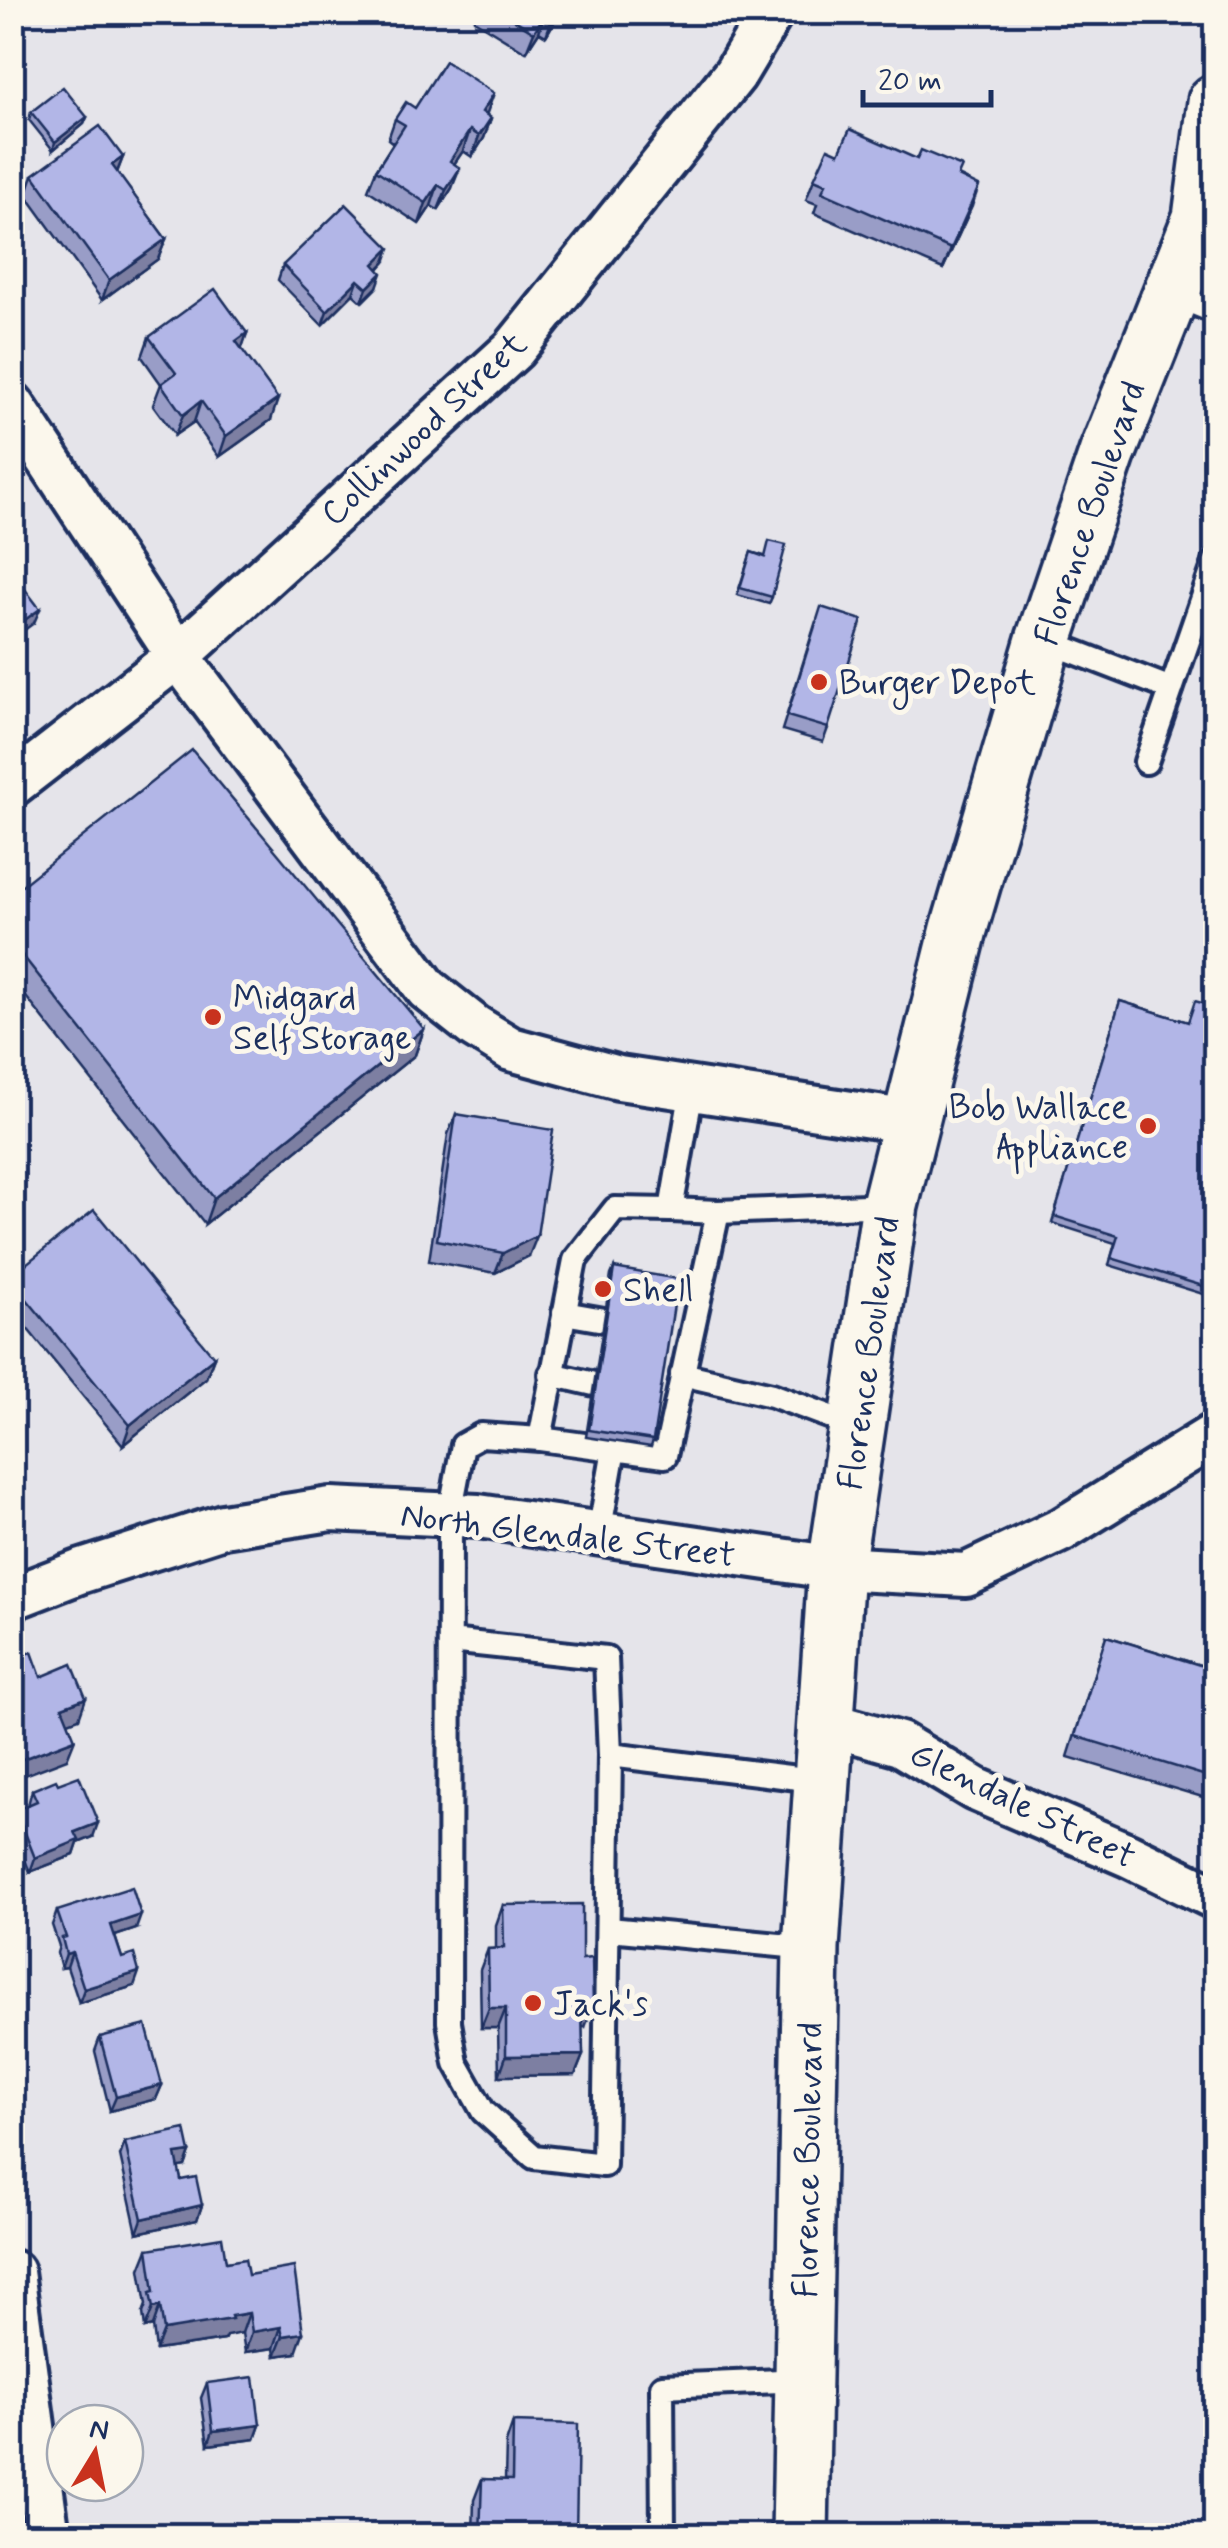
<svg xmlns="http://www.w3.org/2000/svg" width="1228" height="2548" font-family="Mynerve,sans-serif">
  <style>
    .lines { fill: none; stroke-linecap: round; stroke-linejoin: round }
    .lane-casing { stroke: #1b2f5e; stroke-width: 30 }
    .street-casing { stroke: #1b2f5e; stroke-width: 50 }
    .highway-casing { stroke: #1b2f5e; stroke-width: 62 }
    .lane { stroke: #fbf7ec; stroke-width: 22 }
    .street { stroke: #fbf7ec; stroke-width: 42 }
    .highway { stroke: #fbf7ec; stroke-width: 55 }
    .wall { fill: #999dc7; stroke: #1b2f5e; stroke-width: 2.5 }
    .shaded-wall { fill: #7d7fa2; stroke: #1b2f5e; stroke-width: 2.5 }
    .building { fill: #b2b6e7; stroke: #1b2f5e; stroke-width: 2.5 }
    .poi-dot { fill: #c8321e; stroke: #fbf7ec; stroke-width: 4 }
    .labels { text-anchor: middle; stroke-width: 10; stroke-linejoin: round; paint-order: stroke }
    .street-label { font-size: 35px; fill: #1b2f5e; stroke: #fbf7ec }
    .poi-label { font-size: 35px; fill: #1b2f5e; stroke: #fbf7ec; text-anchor: start }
  </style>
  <rect width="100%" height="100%" fill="#e5e4ea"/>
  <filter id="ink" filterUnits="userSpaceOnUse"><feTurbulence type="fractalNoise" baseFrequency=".01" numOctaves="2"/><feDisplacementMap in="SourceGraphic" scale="20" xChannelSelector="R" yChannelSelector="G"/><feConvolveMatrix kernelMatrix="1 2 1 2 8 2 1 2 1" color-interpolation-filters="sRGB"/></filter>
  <g filter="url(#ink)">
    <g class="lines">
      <defs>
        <g id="lane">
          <polyline points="1169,293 1216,312"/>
          <polyline points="1044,640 1171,689"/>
          <polyline points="1146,762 1216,560"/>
          <polyline points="692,1089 671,1210 718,1212 889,1205"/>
          <polyline points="564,1313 604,1320"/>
          <polyline points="551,1374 594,1384"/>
          <polyline points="682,1374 772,1395 858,1427"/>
          <polyline points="540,1439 665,1456 718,1212"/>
          <polyline points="599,1534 614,1449"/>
          <polyline points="450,1641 606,1658 610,1755 604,2165 534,2157 483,2111 456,2063 449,2022 450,1514 463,1445 481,1435 540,1439 575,1260 615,1209 671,1210"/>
          <polyline points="610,1755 822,1781"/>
          <polyline points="609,1929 811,1948"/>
          <polyline points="663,2536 662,2386 803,2380"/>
        </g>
        <g id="street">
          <polyline points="12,404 178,656 427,989 475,1027 511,1049 619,1078 911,1122"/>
          <polyline points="12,785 178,656 514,349 735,74 772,12"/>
          <polyline points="12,1598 79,1572 223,1526 331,1509 478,1516 836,1568 966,1575 1063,1529 1216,1434"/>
          <polyline points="826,1723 900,1744 975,1789 1128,1855 1216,1898"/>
          <polyline points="12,2272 48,2536"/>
        </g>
        <polyline id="highway" points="800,2536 811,1948 822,1781 836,1568 890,1205 959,929 1044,640 1107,454 1201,218 1216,102"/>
      </defs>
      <!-- lane casing -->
      <use href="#lane" class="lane-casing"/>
      <!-- street casing -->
      <use href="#street" class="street-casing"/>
      <!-- highway casing -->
      <use href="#highway" class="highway-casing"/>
      <!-- lane -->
      <use href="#lane" class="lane"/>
      <!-- street -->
      <use href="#street" class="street"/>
      <!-- highway -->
      <use href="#highway" class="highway"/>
    </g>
    <!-- wall -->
    <g class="wall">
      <polygon points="476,12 560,12 546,36 539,32 526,52 474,20"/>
      <polygon points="415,108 486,114 491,118 484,138 472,157 463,151 454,164 452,188 438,210 431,206 419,224 368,190 376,170 393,143 388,139 395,119"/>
      <polygon points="31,112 87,117 84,124 53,150 29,120"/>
      <polygon points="839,153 958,176 972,206 943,269 814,213 817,204 806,200 814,179"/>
      <polygon points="123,157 117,173 166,239 158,259 102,300 26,195 33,175"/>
      <polygon points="385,262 379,269 377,287 362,302 353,294 322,325 278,280 283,265"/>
      <polygon points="247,333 241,349 271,420 219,457 194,422 175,435 153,405 161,384 142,357 149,337"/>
      <polygon points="751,552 764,556 772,597 769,604 737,595"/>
      <polygon points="816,621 828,728 823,742 782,730"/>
      <polygon points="12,893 424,1029 415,1055 205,1224 12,979"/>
      <polygon points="1216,959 1216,980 1210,978"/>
      <polygon points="1120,1001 1188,1022 1216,1007 1216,1298 1109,1265 1115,1243 1052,1223"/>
      <polygon points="456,1114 529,1256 495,1273 429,1261 448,1134"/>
      <polygon points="614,1268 653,1440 651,1447 586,1437 611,1275"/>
      <polygon points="12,1275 214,1357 206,1378 123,1445 12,1310"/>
      <polygon points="1106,1636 1216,1670 1216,1801 1068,1757"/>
      <polygon points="32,1790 93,1837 78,1843 74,1855 30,1872 12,1829 12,1819 16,1810 28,1805"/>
      <polygon points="503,1905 582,1959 585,2027 582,2027 583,2055 575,2075 499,2076 498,2028 481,2028 480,1970 488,1949 496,1949 496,1925"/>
      <polygon points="57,1911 136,1929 115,1936 122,1958 134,1986 79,2003 67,1967 61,1968 57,1953 59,1946 52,1925"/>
      <polygon points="100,2037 162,2085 156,2099 110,2111 95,2051"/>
      <polygon points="125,2142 190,2152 185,2166 178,2167 181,2180 202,2205 197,2220 137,2233 120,2156"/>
      <polygon points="148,2249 226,2262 248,2275 296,2353 275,2356 274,2348 245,2352 242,2333 226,2336 224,2340 156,2350 153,2326 145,2328 143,2313 146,2305 140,2269"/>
      <polygon points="207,2383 260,2425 255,2439 208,2445 201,2398"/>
      <polygon points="513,2422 576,2536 473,2536 474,2500 482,2479 505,2480 506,2443"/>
    </g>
    <!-- shaded-wall -->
    <g class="shaded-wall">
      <polygon points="546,12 539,32 526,52 534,32"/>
      <polygon points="555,12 560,12 546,36 553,16"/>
      <polygon points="494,93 487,113 475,132 482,112"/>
      <polygon points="87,117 84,124 53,150 55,142"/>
      <polygon points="491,118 484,138 472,157 479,136"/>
      <polygon points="470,130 463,151 442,182 450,161"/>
      <polygon points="123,157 115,177 112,165"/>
      <polygon points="460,168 452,188 438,210 446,190"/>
      <polygon points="438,185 431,206 419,224 426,203"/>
      <polygon points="979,186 972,206 943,269 951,249"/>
      <polygon points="166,239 158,259 102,300 109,280"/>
      <polygon points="390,248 385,262 369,278 374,264"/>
      <polygon points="382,273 377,287 362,302 367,288"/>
      <polygon points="358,280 353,294 322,325 327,311"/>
      <polygon points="247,333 240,354 236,341"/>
      <polygon points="278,399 271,420 219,457 226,436"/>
      <polygon points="201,401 194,422 175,435 183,415"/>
      <polygon points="40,609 34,623 12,639 12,629"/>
      <polygon points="424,1029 415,1055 205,1224 214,1198"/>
      <polygon points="537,1236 529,1256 495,1273 503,1253"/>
      <polygon points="214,1357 206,1378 123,1445 130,1425"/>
      <polygon points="86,1698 79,1718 55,1727 62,1707"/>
      <polygon points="75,1739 67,1759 12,1780 12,1763"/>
      <polygon points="98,1823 93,1837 78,1843 74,1855 30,1872 35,1858 75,1832"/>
      <polygon points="141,1915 136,1929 106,1939 111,1925"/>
      <polygon points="72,1952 67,1967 61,1968 66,1954"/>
      <polygon points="139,1972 134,1986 79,2003 84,1989"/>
      <polygon points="582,2007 593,2007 585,2027 575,2027"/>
      <polygon points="489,2008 506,2008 498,2028 481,2028"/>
      <polygon points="583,2055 575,2075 499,2076 506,2056"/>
      <polygon points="162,2085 156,2099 110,2111 116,2097"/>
      <polygon points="190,2152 185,2166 170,2169 176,2154"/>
      <polygon points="202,2205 197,2220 137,2233 142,2219"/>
      <polygon points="160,2306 153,2326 145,2328 153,2308"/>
      <polygon points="249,2313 242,2333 226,2336 224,2340 156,2350 164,2330"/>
      <polygon points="281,2327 274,2348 245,2352 252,2332"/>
      <polygon points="303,2333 296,2353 275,2356 283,2336"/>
      <polygon points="260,2425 255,2439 208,2445 213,2431"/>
    </g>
    <!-- building -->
    <g class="building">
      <polygon points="502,12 546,12 534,32"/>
      <polygon points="445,61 494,93 482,112 491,118 479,136 470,130 450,161 460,168 446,190 438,185 426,203 376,170 405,125 395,119 406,102 415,108"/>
      <polygon points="63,87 87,117 55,142 31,112"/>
      <polygon points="100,126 123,157 112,165 166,239 109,280 33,175"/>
      <polygon points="850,129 917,159 921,150 962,167 958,176 979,186 951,249 822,192 826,184 814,179 828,148 839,153"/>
      <polygon points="346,204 390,248 374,264 382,273 367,288 358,280 327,311 283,265"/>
      <polygon points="215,289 247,333 236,341 278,399 226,436 201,401 183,415 161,384 176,373 149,337"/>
      <polygon points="769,541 786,545 772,597 740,588 751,552 765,557"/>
      <polygon points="12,572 40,609 12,629"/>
      <polygon points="821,607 862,620 828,728 787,716"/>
      <polygon points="192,750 424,1029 214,1198 12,942 12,893"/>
      <polygon points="1120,1001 1188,1022 1195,1001 1216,1007 1216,1290 1111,1258 1118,1236 1054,1216"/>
      <polygon points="456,1114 553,1130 537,1236 503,1253 437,1240"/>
      <polygon points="94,1210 214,1357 130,1425 12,1281 12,1275"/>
      <polygon points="614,1268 678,1279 653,1440 589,1430"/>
      <polygon points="1106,1636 1216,1670 1216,1779 1075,1736"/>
      <polygon points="32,1652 41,1677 72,1664 86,1698 62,1707 75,1739 12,1763 12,1659"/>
      <polygon points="79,1776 98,1823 75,1832 79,1840 35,1858 16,1810 37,1801 32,1790 56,1780 58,1784"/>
      <polygon points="132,1887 141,1915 111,1925 122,1958 134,1954 139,1972 84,1989 72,1952 66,1954 62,1938 66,1937 57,1911"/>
      <polygon points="582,1904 582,1959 592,1958 593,2007 582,2007 583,2055 506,2056 506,2008 489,2008 488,1949 504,1948 503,1905"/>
      <polygon points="146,2025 162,2085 116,2097 100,2037"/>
      <polygon points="185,2129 190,2152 176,2154 181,2180 196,2177 202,2205 142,2219 125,2142"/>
      <polygon points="222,2237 226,2262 245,2259 248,2275 294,2267 303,2333 283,2336 281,2327 252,2332 249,2313 231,2316 232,2319 164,2330 160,2306 153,2308 150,2293 154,2292 148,2249"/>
      <polygon points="254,2377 260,2425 213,2431 207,2383"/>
      <polygon points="513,2422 578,2424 576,2536 480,2536 482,2479 512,2480"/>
    </g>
  </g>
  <!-- markers -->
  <g class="poi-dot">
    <circle cx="819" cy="682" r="10"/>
    <circle cx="213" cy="1017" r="10"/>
    <circle cx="1148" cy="1126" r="10"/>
    <circle cx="603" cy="1289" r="10"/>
    <circle cx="533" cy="2003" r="10"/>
  </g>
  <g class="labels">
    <!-- street labels -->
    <g class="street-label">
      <text transform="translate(423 428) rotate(-43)" y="12">Collinwood Street</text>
      <text transform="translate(1089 513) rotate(-71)" y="12">Florence Boulevard</text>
      <text transform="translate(868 1353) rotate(-82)" y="12">Florence Boulevard</text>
      <text transform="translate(568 1534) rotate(7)" y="12">North Glendale Street</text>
      <text transform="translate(1023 1804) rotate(26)" y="12">Glendale Street</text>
      <text transform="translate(807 2160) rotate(-89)" y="12">Florence Boulevard</text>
    </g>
    <!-- poi labels -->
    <g class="poi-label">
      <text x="839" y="694">Burger Depot</text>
      <text x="233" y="1009">Midgard<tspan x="233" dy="40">Self Storage</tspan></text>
      <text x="1128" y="1118" text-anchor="end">Bob Wallace<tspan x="1128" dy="40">Appliance</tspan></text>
      <text x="623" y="1301">Shell</text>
      <text x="553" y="2015">Jack's</text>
    </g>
  </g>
  <!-- margin -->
  <rect width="1228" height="2548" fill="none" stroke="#fbf7ec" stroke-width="50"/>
  <rect x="25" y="25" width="1178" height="2498" fill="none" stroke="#1b2f5e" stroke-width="4" filter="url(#ink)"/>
  <!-- north arrow -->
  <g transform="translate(95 2453) rotate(10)"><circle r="48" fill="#fbf7ec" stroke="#a1a7b3" stroke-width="2.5"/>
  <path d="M0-8L18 38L0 25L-18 38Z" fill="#c8321e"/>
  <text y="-15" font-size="28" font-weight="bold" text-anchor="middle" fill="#1b2f5e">N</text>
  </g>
  <!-- scale -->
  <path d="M863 90v15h128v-15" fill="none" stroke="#1b2f5e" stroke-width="5"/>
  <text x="878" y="90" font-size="30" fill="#1b2f5e" stroke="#fbf7ec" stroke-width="8" paint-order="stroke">20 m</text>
</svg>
